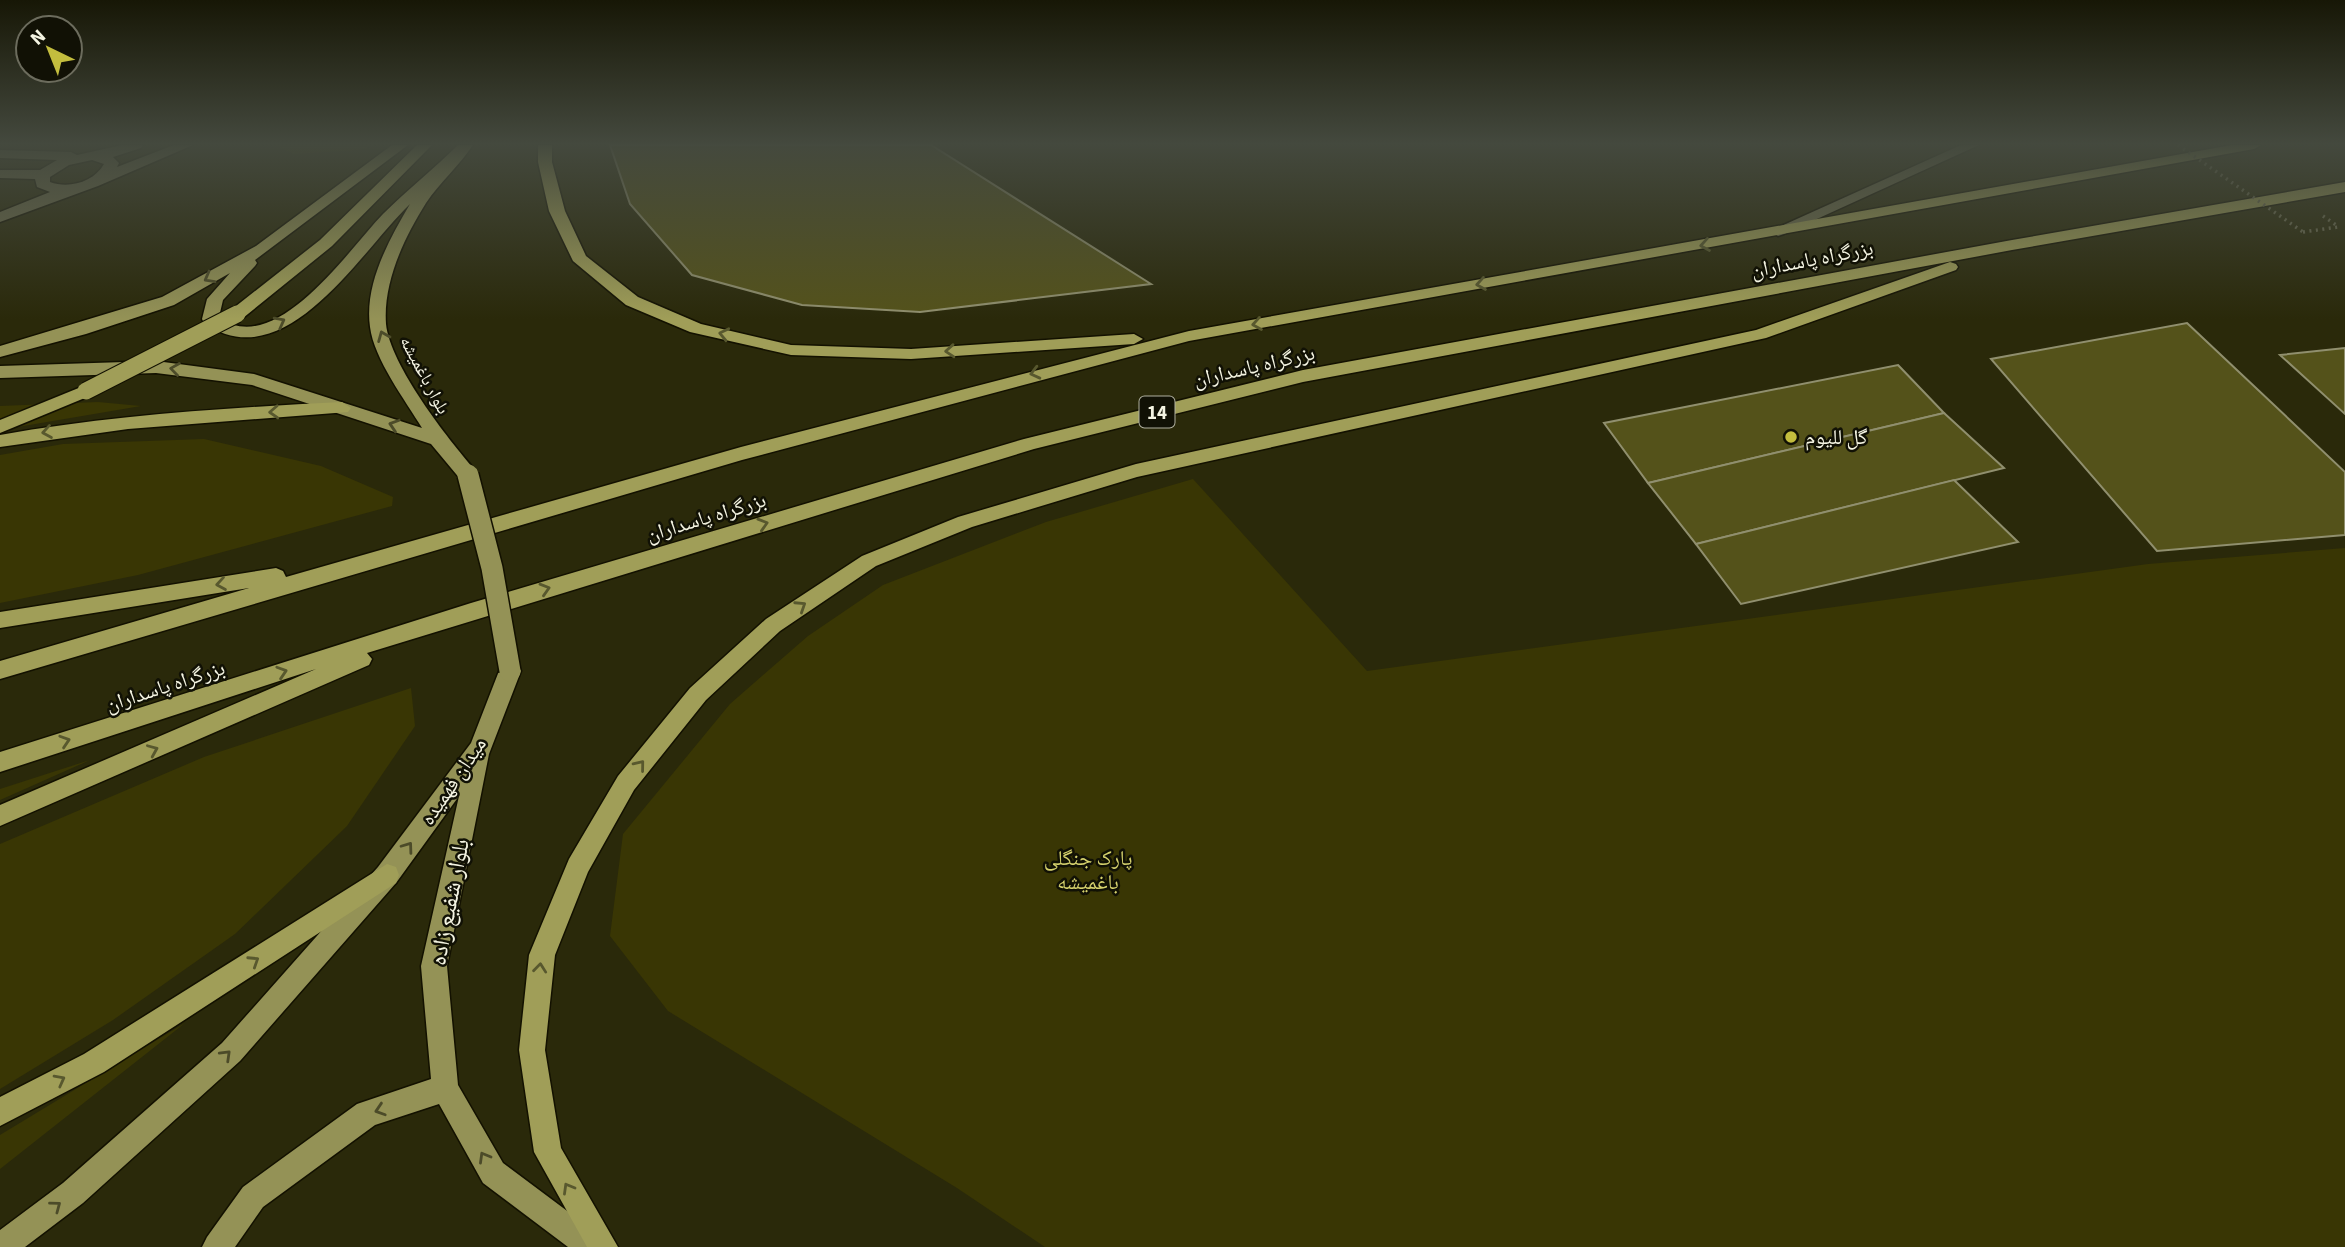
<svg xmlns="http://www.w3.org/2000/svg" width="2345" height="1247" font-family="'Source Sans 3','Noto Naskh Arabic',sans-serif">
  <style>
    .green { fill: #393604 }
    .building { fill: #54521a; stroke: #908f6e; stroke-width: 2 }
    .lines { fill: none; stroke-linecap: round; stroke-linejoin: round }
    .tertiary-casing { stroke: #131100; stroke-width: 3 }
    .secondary-casing { stroke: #131100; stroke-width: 3 }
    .primary-casing { stroke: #131100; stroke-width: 3 }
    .trunk-casing { stroke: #131100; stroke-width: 3 }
    .path { stroke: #6f6e54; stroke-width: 3.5; stroke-dasharray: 2 4.5; stroke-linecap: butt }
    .tertiary { fill: #6f6e4e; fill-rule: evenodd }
    .secondary { fill: #6f6e4e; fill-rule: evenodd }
    .primary { fill: #949256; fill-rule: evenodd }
    .trunk { fill: #a09e58; fill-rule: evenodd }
    .primary-bridge-casing { stroke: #131100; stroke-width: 24; stroke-linecap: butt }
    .trunk-bridge-casing { stroke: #131100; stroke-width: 19; stroke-linecap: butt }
    .path-bridge { stroke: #6f6e54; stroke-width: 3.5; stroke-dasharray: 2 4.5; stroke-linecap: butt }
    .primary-bridge { stroke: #949256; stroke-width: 21 }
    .trunk-bridge { stroke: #a09e58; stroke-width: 17 }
    .oneway { stroke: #58582e }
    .oneway2 { stroke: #4c4b29 }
    .poi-dot { fill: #c3bd3e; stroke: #111105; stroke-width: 2.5 }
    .labels { text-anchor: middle; stroke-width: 5; stroke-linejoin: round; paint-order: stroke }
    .far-street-label { font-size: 18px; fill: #f4f4e2; stroke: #111105 }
    .shield { fill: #111105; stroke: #b0b0a0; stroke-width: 2 }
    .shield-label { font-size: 19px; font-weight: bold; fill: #f4f4e2 }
    .street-label { font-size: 21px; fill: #f4f4e2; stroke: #111105 }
    .poi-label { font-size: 21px; fill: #f4f4e2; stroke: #111105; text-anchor: start }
    .park-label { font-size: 21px; fill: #d6d26d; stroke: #111105 }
    .near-street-label { font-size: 24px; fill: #f4f4e2; stroke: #111105 }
  </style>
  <rect width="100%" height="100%" fill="#2a290a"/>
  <!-- green -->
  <g class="green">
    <polygon points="275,145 374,145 359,150 294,154"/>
    <polygon points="98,402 141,406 0,430 0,406"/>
    <polygon points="204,439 321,466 393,497 392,506 138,575 0,603 0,455 63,444"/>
    <polygon points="1193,479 1367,671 2148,564 2345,548 2345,1247 1045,1247 957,1188 668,1011 610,936 623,834 730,704 808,636 883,585 1046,522"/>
    <polygon points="411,688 415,726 347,826 235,934 113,1020 0,1089 0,844 204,757"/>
    <polygon points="90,760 0,800 0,789"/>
    <polygon points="185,1023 0,1169 0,1135"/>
  </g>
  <!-- building -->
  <g class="building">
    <polygon points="610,145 931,145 1151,284 920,312 802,305 692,275 630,204"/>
    <polygon points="2187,323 2345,472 2345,535 2157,551 1991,359"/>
    <polygon points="2345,348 2345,414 2280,355"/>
    <polygon points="1898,365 1944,413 1648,483 1604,423"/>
    <polygon points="1944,413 2004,468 1696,544 1648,483"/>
    <polygon points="1954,480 2018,542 1741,604 1696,544"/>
  </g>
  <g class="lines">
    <defs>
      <polygon id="tertiary" points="1961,145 1979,145 1784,234 1778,236 1770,231"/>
      <path id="secondary" d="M122 145H143L141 148 113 157 119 163 117 167 174 145H193L98 186 0 222V212L50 192 37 187 35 179 0 178V170H40L57 160 0 158V150L71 152 77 155ZM92 160 104 164C94 182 69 189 50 182V177L69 165Z"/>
      <g id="primary">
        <path d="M392 145H408L255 260 257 263 255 266 223 300 219 317C275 360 349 249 383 214 407 190 434 169 458 145H473C460 165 440 182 426 203 404 238 383 282 386 324 390 365 448 439 475 470L477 475 475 480H461L431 444 252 385 156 373 0 378V366L156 361 254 374 422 428C405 400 374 359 370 327 364 284 389 240 410 204 360 252 285 380 204 323L202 319 207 299 230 273 174 305 86 334 0 357V346L162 297 256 246Z"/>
        <polygon points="510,662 518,665 521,671 489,754 447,966 458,1085 503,1163 602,1237 607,1247 568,1247 483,1183 439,1104 375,1125 263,1207 235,1247 202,1247 207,1237 243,1187 357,1104 431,1079 421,966 459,796 396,883 240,1061 83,1203 25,1247 0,1247 0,1230 63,1183 222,1043 378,867 471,743 499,671 502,665"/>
      </g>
      <g id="trunk">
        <polygon points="417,145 432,145 332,246 243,318 231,318 229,314 231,310 320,240"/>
        <polygon points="538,145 552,145 552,162 565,211 586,256 638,297 701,324 791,345 911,349 1134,334 1143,339 1134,344 911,359 791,355 690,332 626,305 573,261 549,211 538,162"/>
        <polygon points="2232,145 2261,145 2254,149 1189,341 742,460 0,679 0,661 249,588 0,628 0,612 276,568 283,571 286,577 741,447 1189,331"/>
        <polygon points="2345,182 2345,192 2012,250 1303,382 1034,449 367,653 372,659 369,665 0,826 0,805 316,669 0,772 0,752 471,603 1024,439 1303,370 2012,240"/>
        <polygon points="1950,262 1956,264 1958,267 1956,270 1766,338 1137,477 972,527 876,566 780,631 706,700 634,790 588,872 555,955 545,1050 561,1148 618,1247 587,1247 534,1152 519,1050 529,955 569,859 618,776 690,688 766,619 862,556 958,517 1136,464 1756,330"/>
        <polygon points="86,385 92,387 95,391 92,395 0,433 0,420"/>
        <path d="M342 402 351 408 348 412 128 429 0 447V435C113 415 227 408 342 402Z"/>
        <polygon points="387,864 396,867 399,875 396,883 104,1072 0,1126 0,1097 84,1054"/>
      </g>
    </defs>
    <!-- tertiary casing -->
    <use href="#tertiary" class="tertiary-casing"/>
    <!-- secondary casing -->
    <use href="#secondary" class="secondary-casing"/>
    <!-- primary casing -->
    <use href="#primary" class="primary-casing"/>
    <!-- trunk casing -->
    <use href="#trunk" class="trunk-casing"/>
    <!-- path -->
    <g class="path">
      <polyline points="2323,216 2339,227"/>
      <polyline points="2303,232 2338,227"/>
    </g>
    <!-- tertiary -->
    <use href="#tertiary" class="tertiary"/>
    <!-- secondary -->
    <use href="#secondary" class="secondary"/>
    <!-- primary -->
    <use href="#primary" class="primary"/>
    <!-- trunk -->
    <use href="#trunk" class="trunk"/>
    <defs>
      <polyline id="primary-bridge" points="468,475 492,568 510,671"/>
      <polyline id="trunk-bridge" points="86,391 237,314"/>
    </defs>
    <!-- primary-bridge casing -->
    <use href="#primary-bridge" class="primary-bridge-casing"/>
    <!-- trunk-bridge casing -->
    <use href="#trunk-bridge" class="trunk-bridge-casing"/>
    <!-- path-bridge -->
    <polyline class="path-bridge" points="2178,145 2303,232"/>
    <!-- primary-bridge -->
    <use href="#primary-bridge" class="primary-bridge"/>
    <!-- trunk-bridge -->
    <use href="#trunk-bridge" class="trunk-bridge"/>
  </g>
  <!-- one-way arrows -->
  <defs><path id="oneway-chevron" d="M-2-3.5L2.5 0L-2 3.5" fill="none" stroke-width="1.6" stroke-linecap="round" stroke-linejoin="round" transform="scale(1.75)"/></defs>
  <g class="oneway">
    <use href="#oneway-chevron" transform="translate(1705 245) rotate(170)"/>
    <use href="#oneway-chevron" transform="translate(1481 284) rotate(170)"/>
    <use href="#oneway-chevron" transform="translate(1257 324) rotate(170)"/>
    <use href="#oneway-chevron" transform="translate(724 334) rotate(-167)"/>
    <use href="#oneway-chevron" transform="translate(950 351) rotate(176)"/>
    <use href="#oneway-chevron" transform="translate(1035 373) rotate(166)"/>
    <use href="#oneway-chevron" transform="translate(274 412) rotate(177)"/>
    <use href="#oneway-chevron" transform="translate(47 432) rotate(171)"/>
    <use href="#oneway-chevron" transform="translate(763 524) rotate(-17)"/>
    <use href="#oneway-chevron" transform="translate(221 584) rotate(171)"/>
    <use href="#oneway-chevron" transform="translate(545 589) rotate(-17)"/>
    <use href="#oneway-chevron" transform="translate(801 606) rotate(-33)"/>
    <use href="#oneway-chevron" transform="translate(282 672) rotate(-18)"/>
    <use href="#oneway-chevron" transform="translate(65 741) rotate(-18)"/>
    <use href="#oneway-chevron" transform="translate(153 750) rotate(-23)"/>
    <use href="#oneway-chevron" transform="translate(640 765) rotate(-51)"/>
    <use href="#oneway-chevron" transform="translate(254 961) rotate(-33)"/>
    <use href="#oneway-chevron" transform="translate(540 968) rotate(-84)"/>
    <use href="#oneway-chevron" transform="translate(60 1080) rotate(-28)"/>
    <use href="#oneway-chevron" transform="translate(568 1188) rotate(-120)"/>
  </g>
  <g class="oneway2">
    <use href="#oneway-chevron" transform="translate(209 278) rotate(151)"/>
    <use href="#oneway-chevron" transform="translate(280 322) rotate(-28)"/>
    <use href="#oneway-chevron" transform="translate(383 336) rotate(-112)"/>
    <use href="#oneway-chevron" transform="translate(175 369) rotate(-172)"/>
    <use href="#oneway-chevron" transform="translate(394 425) rotate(-162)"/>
    <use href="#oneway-chevron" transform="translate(408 847) rotate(-54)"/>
    <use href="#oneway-chevron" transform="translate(226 1055) rotate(-44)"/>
    <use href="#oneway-chevron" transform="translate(380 1110) rotate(162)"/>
    <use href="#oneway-chevron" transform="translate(484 1157) rotate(-120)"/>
    <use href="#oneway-chevron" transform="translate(56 1206) rotate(-37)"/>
  </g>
  <!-- sky -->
  <linearGradient id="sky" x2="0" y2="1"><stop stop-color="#171706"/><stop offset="0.45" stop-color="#44493e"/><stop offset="1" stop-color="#44493e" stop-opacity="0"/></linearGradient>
  <rect width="2345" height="319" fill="url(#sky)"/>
  <!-- markers -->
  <circle class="poi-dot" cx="1791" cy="437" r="7"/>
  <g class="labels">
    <!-- far-street labels -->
    <g class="far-street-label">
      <text transform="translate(425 375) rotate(62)" y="6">بلوار باغمیشه</text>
    </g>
    <!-- shield labels -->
    <rect class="shield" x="1139.5" y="396.5" width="35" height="31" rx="5"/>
    <g class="shield-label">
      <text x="1157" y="419">14</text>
    </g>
    <!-- street labels -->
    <g class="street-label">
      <text transform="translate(1812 259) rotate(-11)" y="7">بزرگراه پاسداران</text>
      <text transform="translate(1254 366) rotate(-13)" y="7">بزرگراه پاسداران</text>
      <text transform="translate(706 517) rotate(-17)" y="7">بزرگراه پاسداران</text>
      <text transform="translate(165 686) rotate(-18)" y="7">بزرگراه پاسداران</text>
      <text transform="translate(453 781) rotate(-56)" y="7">میدان فهمیده</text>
    </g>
    <!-- poi labels -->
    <g class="poi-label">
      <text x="1805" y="444">گل للیوم</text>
    </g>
    <!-- park labels -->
    <g class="park-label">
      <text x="1088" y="865">پارک جنگلی<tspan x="1088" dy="24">باغمیشه</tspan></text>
    </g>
    <!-- near-street labels -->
    <g class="near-street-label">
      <text transform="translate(449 902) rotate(-79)" y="8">بلوار شفیع زاده</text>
    </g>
  </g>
  <!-- north arrow -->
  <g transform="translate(49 49) rotate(317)"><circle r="33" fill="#111105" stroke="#6c6c5d" stroke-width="2"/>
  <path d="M0-5L12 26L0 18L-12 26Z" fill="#c3bd3e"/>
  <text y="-10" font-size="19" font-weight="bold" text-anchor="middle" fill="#f4f4e2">N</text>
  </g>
</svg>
